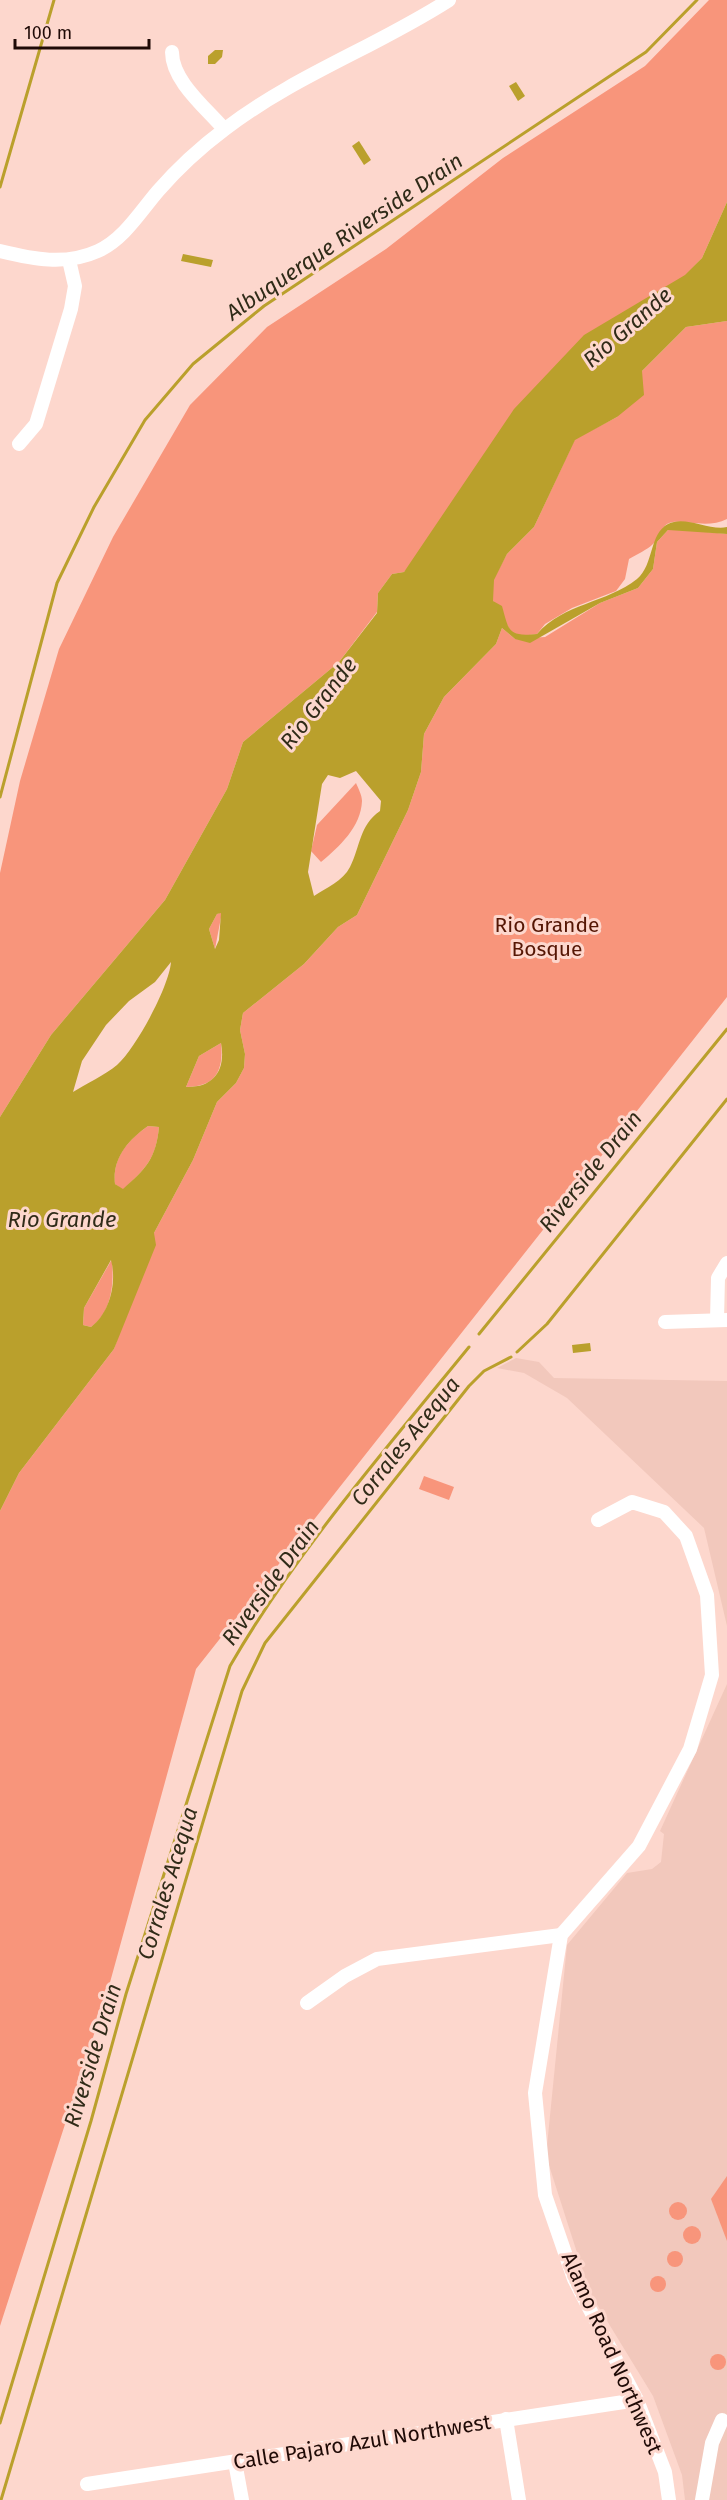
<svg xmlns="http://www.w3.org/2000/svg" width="727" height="2500" font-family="'Fira Sans',sans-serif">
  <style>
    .built { fill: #f2c8bc }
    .green { fill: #f8957b }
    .water { fill: #baa02c; fill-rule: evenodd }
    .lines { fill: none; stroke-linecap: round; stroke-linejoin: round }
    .stream { stroke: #baa02c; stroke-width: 3 }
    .minor { stroke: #fff; stroke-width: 14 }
    .labels { text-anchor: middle; stroke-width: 6; stroke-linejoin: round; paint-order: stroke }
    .park-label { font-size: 21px; fill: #551604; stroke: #fdd7cd }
    .street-label { font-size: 21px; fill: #1f0a06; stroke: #fdd7cd }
    .water-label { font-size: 22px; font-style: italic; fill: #302b18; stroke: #fdd7cd }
  </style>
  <rect width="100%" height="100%" fill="#fdd7cd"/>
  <!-- built -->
  <g class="built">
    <polygon points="516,1358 539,1362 554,1378 727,1381 727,1626 704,1528 567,1398 524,1373 497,1368"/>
    <polygon points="727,1684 727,2500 685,2500 682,2475 653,2396 590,2293 546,2156 567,1945 627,1873 652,1869 661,1862 664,1834 660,1831"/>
  </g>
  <!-- green -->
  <g class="green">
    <polygon points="709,0 727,0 727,202 702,258 404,572 392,574 378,593 377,612 339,662 243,742 227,789 165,900 51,1035 0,1117 0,873 20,781 59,649 113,537 190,405 267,327 386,249 503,158 645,66"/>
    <path d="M727 321V519C706 530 678 517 667 524 661 528 659 539 653 544 647 550 637 554 629 559L625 579 616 591 572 608 545 624 537 634 521 636 512 633 493 601V580L507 554 534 527 575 439 617 417 642 371 686 327Z"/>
    <polygon points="678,529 727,534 727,997 196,1669 106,1997 0,2326 0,1511 19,1473 114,1349 154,1233 193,1160 217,1102 236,1083 244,1068 245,1054 240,1030 243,1013 304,964 338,927 357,915 408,810 421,772 424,734 444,697 496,644 502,628 515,639 545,637 600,603 638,588 653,569 657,542 668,530"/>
    <path d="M356 783C358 788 362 795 362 801 361 827 339 847 321 862L311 851 317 825Z"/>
    <polygon points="222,912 215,949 209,929 217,914"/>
    <path d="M221 1043C224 1071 215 1087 186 1087L199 1056Z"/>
    <path d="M148 1126 159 1127C156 1159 146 1168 123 1190L115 1184C112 1158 128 1140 148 1126Z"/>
    <path d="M112 1259C114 1284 112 1312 91 1327L83 1325 84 1308Z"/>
    <polygon points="424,1476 454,1487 449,1500 419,1489"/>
    <polygon points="727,2176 727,2241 711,2199"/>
    <circle cx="678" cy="2211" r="9"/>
    <circle cx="692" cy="2235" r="9"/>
    <circle cx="675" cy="2259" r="8"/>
    <circle cx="658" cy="2284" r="8"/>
    <circle cx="718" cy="2362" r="8"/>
  </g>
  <!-- water -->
  <g class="water">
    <polygon points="215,50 223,50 222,57 215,64 208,64 208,56"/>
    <polygon points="516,82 525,96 518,101 509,86"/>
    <polygon points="359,141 371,160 364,165 352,146"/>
    <path d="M727 202V321L686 327 642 371 644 395 617 417 575 440 534 527 507 554 494 580 493 601 502 606C509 631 508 637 537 634 564 603 607 603 637 579 654 565 649 534 668 524 685 515 709 531 727 527V534L668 530 657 542 653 569 638 588 600 603 530 643 515 639 502 628 496 644 444 697 424 734 421 772 408 810 357 915 338 927 304 964 243 1013 240 1030 245 1054 244 1068 236 1083 217 1102 193 1160 154 1233 156 1245 114 1349 19 1473 0 1511V1117L51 1035 165 900 227 789 243 742 339 662 377 613 378 593 392 574 404 572 514 409 584 335 685 275 702 258ZM356 771 381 801 380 811C359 826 361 845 350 867 343 881 326 888 314 896L308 872 322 784 328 775 340 778ZM221 913 219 940 215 949 209 929 217 914ZM171 962C169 987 136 1048 117 1065 105 1075 86 1084 73 1092L82 1061 106 1025 129 1001 155 982ZM221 1043C226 1070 214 1088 186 1087L199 1056ZM148 1126 159 1127C156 1158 146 1169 123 1189L115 1184C112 1159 128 1140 148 1126ZM111 1260C117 1282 110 1313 91 1327L83 1325 84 1308Z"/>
    <polygon points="183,254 213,260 211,267 181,261"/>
    <polygon points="590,1343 591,1351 573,1353 572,1345"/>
  </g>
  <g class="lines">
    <!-- stream -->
    <g class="stream">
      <polyline points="0,187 54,0"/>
      <polyline points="0,797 57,583 94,507 145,420 193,364 264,306 646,52 697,0"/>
      <polyline points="479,1334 727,1029"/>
      <polyline points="517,1352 547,1324 727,1099"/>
      <path d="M0 2423 91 2121 126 1994 230 1666C295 1553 386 1449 469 1347"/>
      <polyline points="1,2500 242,1691 265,1643 469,1386 484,1371 511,1357"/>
    </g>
    <!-- minor -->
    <g class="minor">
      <path d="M172 52C172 81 206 108 224 129"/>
      <path d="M0 251C33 259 65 266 98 251 124 239 140 212 158 191 178 168 201 147 225 129 294 76 376 47 449 0"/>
      <polyline points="19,444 36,424 71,309 75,286 69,260"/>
      <polyline points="717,1320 718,1278 727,1263"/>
      <polyline points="665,1322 727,1320"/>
      <polyline points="598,1520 632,1502 664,1512 686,1536 707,1595 712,1675 690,1749 639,1846 561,1935 535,2093 545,2195 574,2279 637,2400 665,2472 669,2500"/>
      <polyline points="307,2003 345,1976 377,1959 561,1935"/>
      <polyline points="506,2419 519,2500"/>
      <polyline points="235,2462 242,2500"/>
      <polyline points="87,2484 637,2400"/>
      <polyline points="702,2500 712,2443 722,2420"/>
    </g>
  </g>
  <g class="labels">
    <!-- park labels -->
    <g class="park-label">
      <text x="547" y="932">Rio Grande<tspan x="547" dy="24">Bosque</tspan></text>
    </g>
    <!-- street labels -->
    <g class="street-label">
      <text transform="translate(612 2353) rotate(66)" y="7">Alamo Road Northwest</text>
      <text transform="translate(362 2442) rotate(-9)" y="7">Calle Pajaro Azul Northwest</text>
    </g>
    <!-- water labels -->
    <g class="water-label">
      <text transform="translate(344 236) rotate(-34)" y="8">Albuquerque Riverside Drain</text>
      <text transform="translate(627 327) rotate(-41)" y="8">Rio Grande</text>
      <text transform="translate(318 703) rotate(-52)" y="8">Rio Grande</text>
      <text transform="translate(590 1171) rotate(-51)" y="8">Riverside Drain</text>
      <text x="62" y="1227">Rio Grande</text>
      <text transform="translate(405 1441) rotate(-51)" y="8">Corrales Acequa</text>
      <text transform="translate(270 1582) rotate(-54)" y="8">Riverside Drain</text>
      <text transform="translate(167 1883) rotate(-73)" y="8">Corrales Acequa</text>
      <text transform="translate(92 2055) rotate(-73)" y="8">Riverside Drain</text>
    </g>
  </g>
  <!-- scale -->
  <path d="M15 39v9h134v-9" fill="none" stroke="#1f0a06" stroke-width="3"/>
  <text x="24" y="39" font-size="18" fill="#1f0a06" stroke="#fdd7cd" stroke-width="4.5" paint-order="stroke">100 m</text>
</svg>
